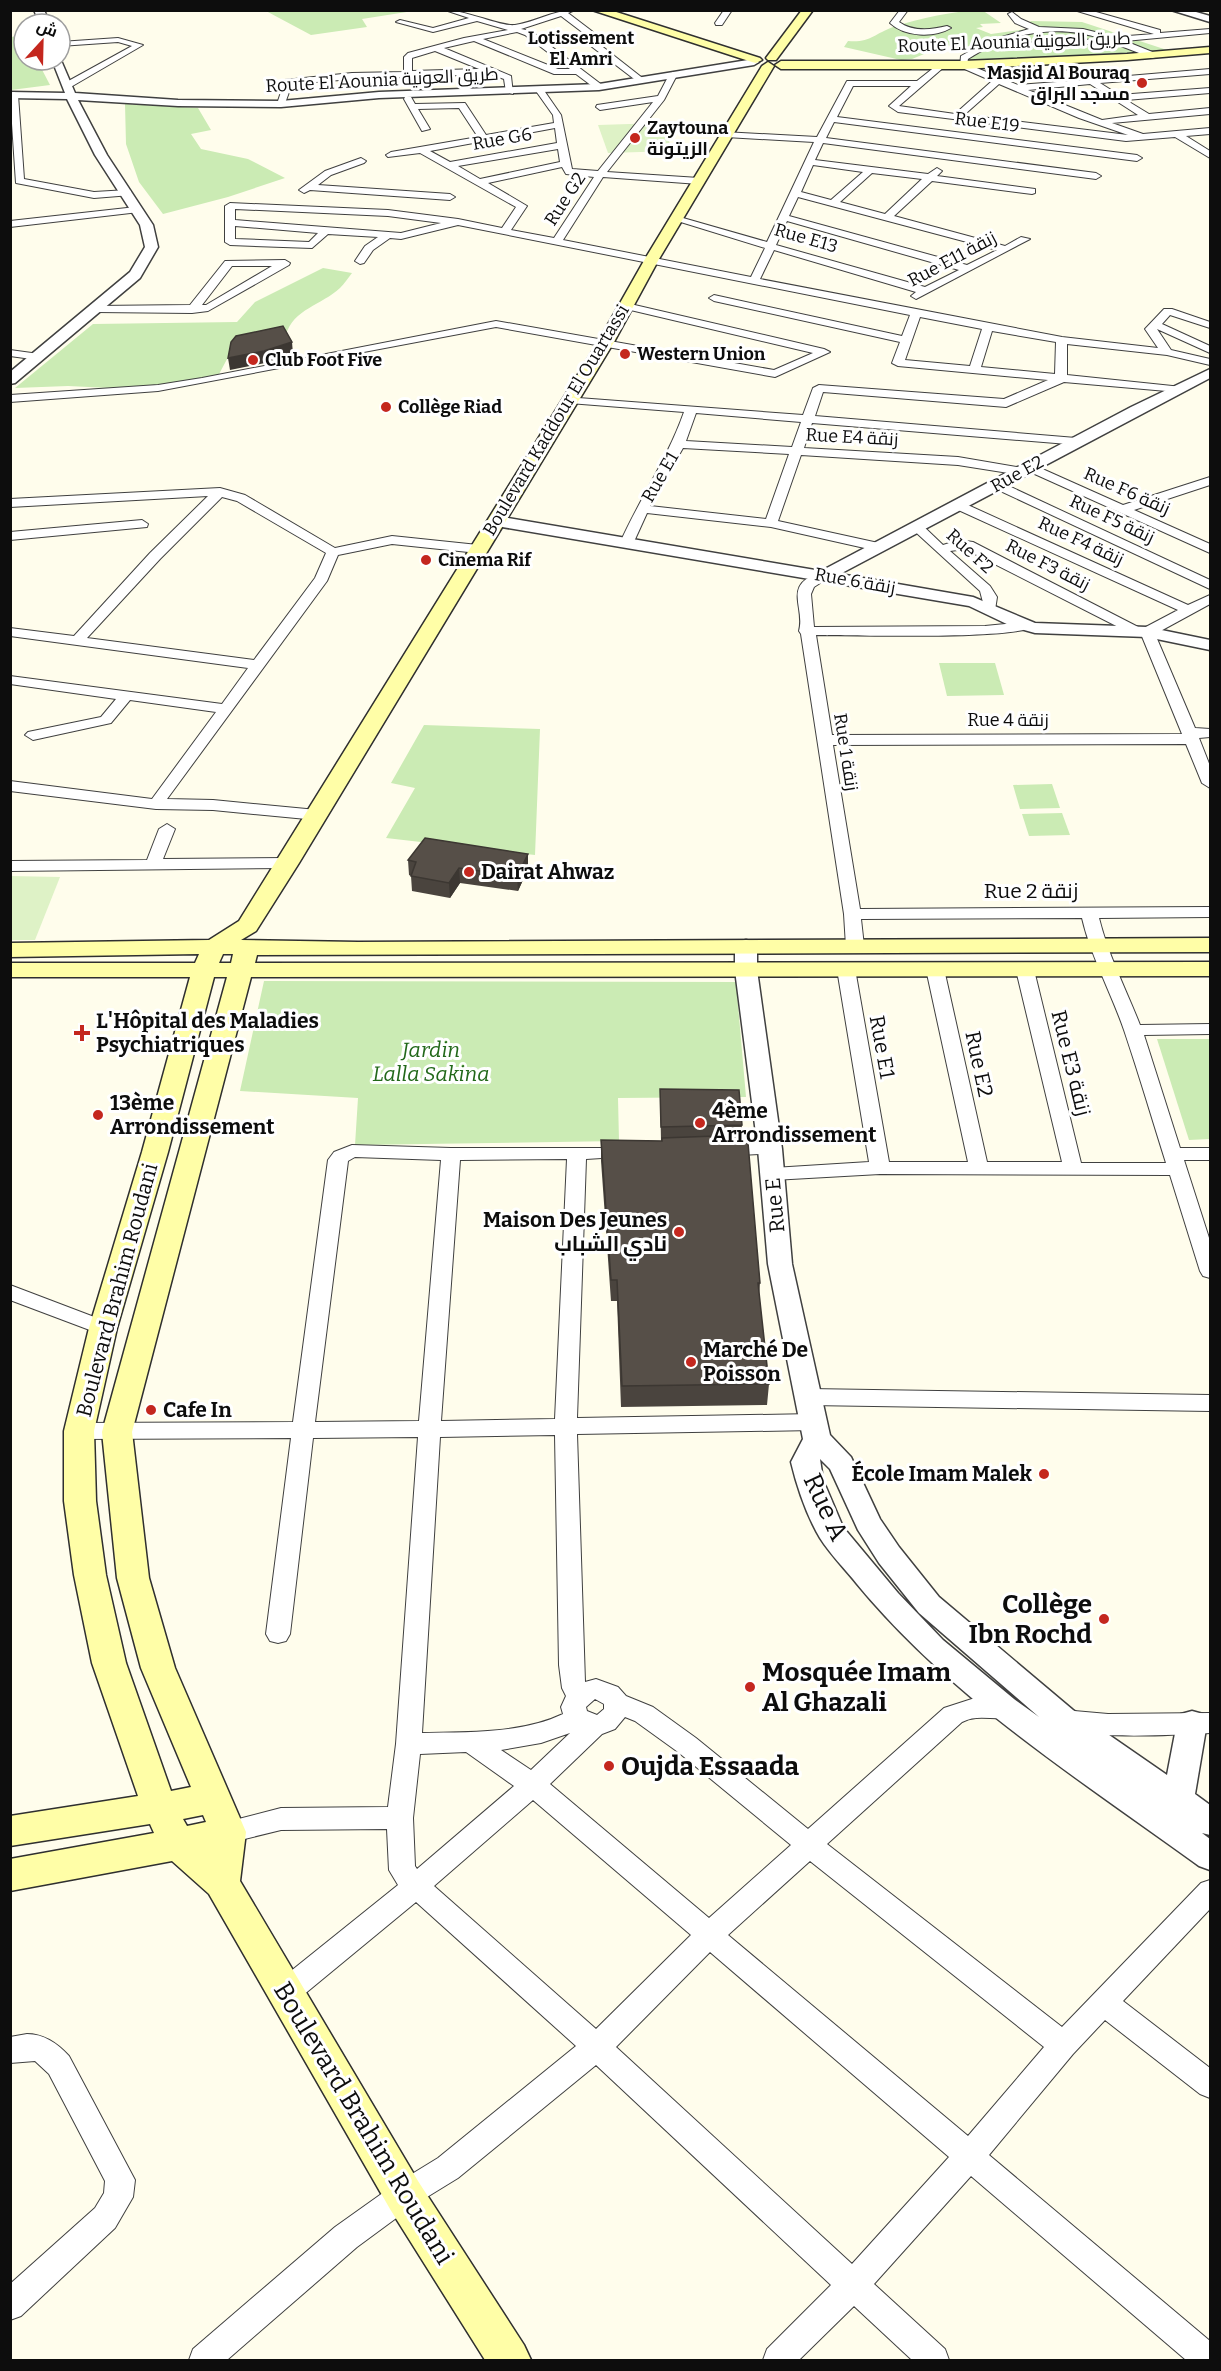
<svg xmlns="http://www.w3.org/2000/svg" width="1221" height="2371" font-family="Bitter,Cairo,serif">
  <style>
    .green { fill: #cbebb4 }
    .pitch { fill: #def2c6 }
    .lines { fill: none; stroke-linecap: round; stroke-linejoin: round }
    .minor-casing { stroke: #404040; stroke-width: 2 }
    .tertiary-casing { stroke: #404040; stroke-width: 3 }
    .secondary-casing { stroke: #2f2f2f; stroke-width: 3 }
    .minor { fill: #fff; fill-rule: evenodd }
    .tertiary { fill: #fff; fill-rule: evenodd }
    .secondary { fill: #fffea7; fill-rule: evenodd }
    .wall { fill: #4a443e }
    .shaded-wall { fill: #3c3732 }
    .building { fill: #564f48; stroke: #3c3732; stroke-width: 1.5 }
    .poi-dot { fill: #c4271e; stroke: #fff; stroke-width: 2 }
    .labels { text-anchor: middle; stroke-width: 6; stroke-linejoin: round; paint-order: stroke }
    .far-neighbourhood-label { font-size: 18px; font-weight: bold; fill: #0d0d0d; stroke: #fff }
    .far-street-label { font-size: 18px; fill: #0d0d0d; stroke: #fff }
    .far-poi-label { font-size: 18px; font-weight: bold; fill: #0d0d0d; stroke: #fff; text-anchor: start }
    .poi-label { font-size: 21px; font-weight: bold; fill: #0d0d0d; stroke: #fff; text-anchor: start }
    .street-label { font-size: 21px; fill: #0d0d0d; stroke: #fff }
    .park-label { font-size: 21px; font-style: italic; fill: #22681a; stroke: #fff }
    .near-street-label { font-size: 26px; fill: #0d0d0d; stroke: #fff }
    .near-poi-label { font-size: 26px; font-weight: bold; fill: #0d0d0d; stroke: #fff; text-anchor: start }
  </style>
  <rect width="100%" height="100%" fill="#fffdec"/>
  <!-- green -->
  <g class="green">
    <path d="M982 10 1001 23 980 24 983 27 976 28 991 34 1034 28 1030 21 1082 22 1170 51 976 61 964 60 973 50 946 45 912 59 901 60 844 47 848 41C870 43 874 34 893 27 920 18 954 11 982 10Z"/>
    <polygon points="266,11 413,11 362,19 367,27 311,35"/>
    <polygon points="24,35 24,60 37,60 50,85 11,90 11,37"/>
    <polygon points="125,104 198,108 211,130 191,134 201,149 248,159 285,178 228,197 163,214 139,182 126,144"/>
    <path d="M323 268 352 273C348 278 344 284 340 288 322 305 293 309 286 335L234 346 218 376 188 383 131 389 68 386 15 388 93 324 237 322 255 302Z"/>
    <polygon points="939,663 995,663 1004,695 947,696"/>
    <polygon points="424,725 540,729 535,855 386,838 415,788 391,783"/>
    <polygon points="1052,784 1060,808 1020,809 1013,785"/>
    <polygon points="1062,813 1070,835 1029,836 1022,814"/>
    <polygon points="264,981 736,982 746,1097 618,1098 619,1141 355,1145 358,1098 240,1091"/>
    <polygon points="1157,1039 1210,1039 1210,1139 1189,1140"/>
  </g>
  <!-- pitch -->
  <g class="pitch">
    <polygon points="661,123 673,151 608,153 598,125"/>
    <polygon points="11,876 60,877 35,940 11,940"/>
  </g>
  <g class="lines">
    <defs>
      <g id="minor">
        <path d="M445 10C466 10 501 27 515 25 536 22 553 10 575 10L568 13 593 32 594 40 645 80 638 82 587 43 586 35 561 16 521 29 531 31 602 85V89H596L576 74H554L474 41 444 48 511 76 513 94 506 92 504 79 490 74 352 79 292 84 284 106 277 104 285 80 352 73 404 72V57L408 53 464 38 508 30 477 21 433 32 396 22 400 20 433 28 469 18ZM517 32 525 35 570 69H558L483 39ZM435 51 479 69 412 71V58Z"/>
        <polygon points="724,10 732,10 722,25 716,25 715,23"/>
        <path d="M900 10H908L899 22C913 32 931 30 947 26L951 28C934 38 905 37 890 23Z"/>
        <path d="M1074 10H1089L1160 30V33L1210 29V33L1125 41 1155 53V57L1152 58 1113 43 1001 48 997 46 1001 44 1102 39C1056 23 1009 33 968 59L967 64 1018 85 1083 80 1055 62V58L1058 57 1093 79 1210 69V74L1100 83 1119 95 1210 88V93L1126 100 1149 114 1210 108V114L1112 123 1143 134 1210 128V134L1186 136 1210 151V158L1175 137 1126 141 898 112 889 106 911 86H853L837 117 1137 155 1142 158 1137 161 834 122 826 138 1096 173 1101 176 1096 179 823 143 815 160 928 174 937 168 942 171 937 176 1035 189V193L1032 194 932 181 894 216 1005 246 1021 237 1030 239 916 299 911 296 916 292 774 250 760 279 1062 337 1158 348 1145 329 1164 309H1172L1210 322V328L1170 315 1162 324 1210 346V353L1157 329 1171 350 1210 359V365L1167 355 1067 344V375L1182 387V391L1178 392 1064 382 1006 407 823 392 815 416 1076 438 1080 439V445L812 423 804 448 958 457 1023 468 1029 463 1123 505 1210 477V485L1134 510 1210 544V553L1028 471 1022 475 958 465 801 455 778 521 883 544 885 547 883 550 878 551 771 527 647 513 632 546H622L620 543C640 498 668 458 684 412L569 403 563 399 565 397 803 415 813 388 819 385 1004 399 1048 380 898 366 892 363 900 342 714 301 709 298 714 295 902 336 910 315 458 225 401 239 390 238 373 250 364 263 360 264 355 261 365 246 378 237 328 234 312 248 230 245 225 242V206L230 203 388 210 458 219 502 228 516 207 420 153 388 157 386 155 391 152 478 137 459 108 418 109 430 129 422 131 404 99 405 97H411L415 104 465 103 486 135 554 123 553 115 536 91 543 89 561 115 572 169 598 171 653 102 600 110 596 107 597 105 658 96 669 75 673 72 677 75 664 100 607 172 699 178 704 181 699 184 603 177 563 240 751 277 765 248 671 219 676 216 767 242 814 142 726 137 721 134 723 132 817 137 847 81H917L941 62 944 63V67L899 106 955 114 992 81 960 67 961 56 988 41 1029 29 1015 23 1008 14 1012 12 1021 19 1039 27 1083 29 1115 37 1154 34ZM999 84 1079 118 1128 135 964 115ZM1090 84 1138 115 1102 120 1028 90ZM555 128 557 143 450 162 430 151ZM558 149 560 162 480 179 458 166ZM813 165 863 172 831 200 801 192ZM562 167 566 174 594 177 554 238 511 230 527 206 488 183ZM872 173 922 179 885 214 840 202ZM798 197 997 250 967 265 789 216ZM235 209 388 216 441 223 401 233 235 220ZM787 221 959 270 925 287 776 245ZM235 226 318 233 309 242 235 239ZM920 317 982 329 970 366 905 360ZM992 331 1056 342 1055 374 981 367ZM696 413 801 422 792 447 686 441ZM683 448 789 454 766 519 650 506Z"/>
        <polygon points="118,38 143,45 69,88 63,88 63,84 132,46 118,42 60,46 60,42"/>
        <polygon points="14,92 18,95 24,179 94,192 128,190 131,191 131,195 94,198 16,183 10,94"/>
        <polygon points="361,158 366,161 364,163 331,175 318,185 450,194 455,197 450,200 310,190 304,193 299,190 325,171"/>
        <polygon points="136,207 141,210 139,212 10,227 10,221"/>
        <path d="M285 260 290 263 289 265 208 311 192 313 96 312 91 309 96 306 190 305 225 261ZM232 266H272L206 305H202Z"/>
        <polygon points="626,303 824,349 830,352 775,377 496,327 158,391 10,402 10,395 158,385 202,378 496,321 774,370 813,353 622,308 622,304"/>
        <polygon points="10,350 39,354 45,357 39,360 10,356"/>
        <polygon points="998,481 1210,580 1210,589 994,488 992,485 994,482"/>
        <path d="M220 488 245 495 335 548 392 536 478 545 485 549 478 553 392 544 338 555 327 581 167 799 213 800 317 810 323 812 325 815 323 818 317 820 213 810 156 809 10 791V781L152 799 216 712 130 700 111 723 33 740 25 735 28 732 101 717 116 699 10 684V676L222 704 248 668 10 636V628L74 636 150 553 208 496 10 507V499ZM222 497 237 501 326 553 315 578 254 660 87 638 160 559Z"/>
        <path d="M959 501 1188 605 1210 595V604L1155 634 1195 728 1210 729V737L1199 738 1210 766V788L1202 783 1186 744 833 745 860 909 1210 907V917L1099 918C1108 955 1126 989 1140 1025L1210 1024V1034L1144 1035 1180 1148H1210V1160H1184L1210 1241V1278L1203 1276 1200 1271 1170 1175 880 1174 773 1180 766 1178 763 1174 766 1170 773 1168 869 1162 837 969 840 965H852L855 969 889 1162H968L926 969 929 965H941L944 969 987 1162H1062L1016 970 1019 966H1031L1034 970 1081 1163H1166C1152 1119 1139 1074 1124 1030 1111 992 1091 957 1082 918L861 919 864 946 861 950H849L846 946 844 914 801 634 799 631C806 607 780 583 824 572L831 576 814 587 811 594 814 627 985 626 1026 622 1033 626C1020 640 846 635 816 635L832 735 1182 734 1141 634H1132L965 549 950 551 990 586 997 597 995 610H985L980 591 910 527 911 524H921L943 545 959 540 973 542 1142 629 1178 610 954 508 953 505Z"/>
        <polygon points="142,520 148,524 147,527 10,540 10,532"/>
        <polygon points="167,824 175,829 163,859 288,858 296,863 288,868 10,871 10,861 147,860 159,829"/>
        <polygon points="770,1143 777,1145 780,1149 777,1153 721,1156 714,1154 711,1150 714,1146 721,1144"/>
        <path d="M352 1145 451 1148H633L636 1152 633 1156 586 1159 577 1418 814 1414 822 1416 825 1422 822 1428 814 1430 577 1434 585 1682 596 1679 618 1687 626 1696 653 1707 696 1738 808 1829 944 1708 978 1697 998 1698 1014 1702 1017 1709 1014 1716C996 1722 979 1713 962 1722L827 1844 1062 2027 1201 1883 1210 1880V1909L1123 2001 1210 2068V2098L1200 2094 1105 2020 1073 2054 989 2155 1210 2341V2360H1186L971 2176 874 2284 945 2349 949 2360H912L854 2306 799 2360H763L767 2349 831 2285 596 2065 458 2178 414 2205 357 2247 227 2360H189L193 2349 335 2227 394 2185 438 2158 576 2046 416 1902 296 2001 286 2004 276 2001 272 1992 276 1983 398 1885 389 1870 387 1829 281 1830 228 1843 219 1840 215 1832 219 1824 281 1808 388 1807 396 1744 418 1437 313 1438 290 1634 286 1641 278 1643 270 1641 266 1634 291 1438 79 1439 71 1437 68 1431 71 1425 79 1423 293 1422 328 1160 334 1152ZM355 1157 441 1160 419 1421 315 1422 348 1161ZM567 1159 555 1419 441 1421 460 1160ZM555 1435 559 1665 562 1688 566 1696 561 1707 563 1714C521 1734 468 1732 422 1733L440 1437ZM595 1699 604 1704V1709L597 1715 587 1711 586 1707ZM625 1717 635 1721 678 1752 791 1845 709 1918 550 1784 602 1734 615 1729ZM570 1733 531 1770 501 1750 541 1743ZM466 1752 514 1786 417 1869 415 1866 413 1818 420 1754ZM533 1800 691 1935 596 2029 434 1886ZM810 1861 1044 2047 968 2136 728 1935ZM710 1952 949 2157 852 2264 616 2047Z"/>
        <polygon points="10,1285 110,1323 113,1328 110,1333 103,1335 10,1300"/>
        <polygon points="809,1389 1210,1395 1210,1411 809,1405 801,1402 798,1397 801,1392"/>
        <path d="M1063 1710 1108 1714 1210 1713V1733C1170 1735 1091 1740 1054 1727L1051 1720 1054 1713Z"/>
        <path d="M27 2034C44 2034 57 2043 69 2056L135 2180 133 2197 115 2228 21 2316 10 2320V2284L95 2208 104 2193 105 2181 49 2074 35 2061 10 2063V2037Z"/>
      </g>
      <g id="tertiary">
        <polygon points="34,10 44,10 50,24 40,24"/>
        <polygon points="1171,10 1189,10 1210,16 1210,22"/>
        <polygon points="60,58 75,93 178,100 281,101 379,92 599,84 754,59 759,62 754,65 599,90 379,98 281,107 178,106 78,100 107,155 153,225 158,247 140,278 15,383 10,384 10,372 130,272 145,247 140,225 95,155 67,99 10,98 10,92 65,93 52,60 60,60"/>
        <polygon points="1210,369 1210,378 840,574 973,597 1035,623 1147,627 1210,640 1210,650 1147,637 1035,633 1013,627 969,606 496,526 488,521 496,516 821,571 1131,407"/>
        <path d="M746 940 753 942 757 946V970L782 1149 792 1264 830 1435 851 1457 880 1519 899 1547 939 1597 1073 1710 1167 1775 1177 1723 1181 1714 1192 1711 1203 1714 1207 1723 1195 1794 1210 1805V1835L1202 1833 1210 1839V1870L1199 1866C1079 1779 952 1699 857 1584 845 1569 830 1554 820 1538 807 1516 797 1487 791 1462L803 1439 768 1264 758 1149 735 970V946L739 942ZM820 1459 830 1469 858 1530 879 1563 919 1613 1039 1717 1014 1699 943 1640 898 1593 843 1527 823 1480Z"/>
      </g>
      <g id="secondary">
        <polygon points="592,10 610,10 760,58 762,60 756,63 752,62"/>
        <polygon points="802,10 813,10 776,60 768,60 766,58"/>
        <polygon points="1210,47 1210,53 1127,60 963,69 781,69 775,65 781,61 963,61 1127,54"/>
        <path d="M768 62 774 66 659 259 614 342 299 863 256 931 241 940 358 942 1210 938V952L257 955 255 963 1210 962V976L251 977 132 1432 149 1578 175 1668 246 1832 240 1881 418 2181 524 2345 531 2360H485L390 2209 209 1894 172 1861 10 1891V1859L154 1833 150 1824 10 1846V1816L138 1796 92 1663 74 1575 64 1501V1431L89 1328 142 1152 190 977H10V963H195L199 954 10 957V943L209 940 239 921 598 342 645 259 762 66ZM223 954H233L231 963H219ZM214 977H227L102 1432 117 1578 141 1668 191 1787 171 1791 126 1663 106 1575 96 1501 94 1431 117 1328 168 1152ZM203 1815 206 1822 187 1826 183 1819Z"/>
      </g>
    </defs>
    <!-- minor casing -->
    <use href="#minor" class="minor-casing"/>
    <!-- tertiary casing -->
    <use href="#tertiary" class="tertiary-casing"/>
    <!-- secondary casing -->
    <use href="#secondary" class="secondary-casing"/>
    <!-- minor -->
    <use href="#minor" class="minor"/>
    <!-- tertiary -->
    <use href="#tertiary" class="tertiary"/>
    <!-- secondary -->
    <use href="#secondary" class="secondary"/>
  </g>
  <!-- wall -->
  <g class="wall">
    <polygon points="528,854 528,869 518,891 460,883 450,898 412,891 411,876 409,875 408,860"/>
    <polygon points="660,1089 742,1125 741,1136 760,1283 759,1296 769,1384 767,1405 621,1407 617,1301 611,1301 601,1161 601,1140 661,1141"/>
  </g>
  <!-- shaded-wall -->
  <g class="shaded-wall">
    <polygon points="292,342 293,354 265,363 230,370 228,358"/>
    <polygon points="528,854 528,869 518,891 517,876"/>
    <polygon points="459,868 460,883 450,898 449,883"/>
  </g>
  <!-- building -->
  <g class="building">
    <polygon points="283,326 292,342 264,351 228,358 231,342 236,336"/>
    <polygon points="425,838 528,854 517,876 459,868 449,883 411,876 416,862 408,860"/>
    <polygon points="660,1089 739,1090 742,1125 661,1127"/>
    <polygon points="743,1135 744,1143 748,1143 760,1283 758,1283 769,1384 622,1386 617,1280 611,1280 601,1140 662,1141 662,1138"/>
  </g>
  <!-- markers -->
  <g class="poi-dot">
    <circle cx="1142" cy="83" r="6"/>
    <circle cx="635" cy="138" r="6"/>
    <circle cx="625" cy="354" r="6"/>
    <circle cx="253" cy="360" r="6"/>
    <circle cx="386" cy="407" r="6"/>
    <circle cx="426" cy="560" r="6"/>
    <circle cx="469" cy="872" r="6"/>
    <path d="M79 1024h6v6h6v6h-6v6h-6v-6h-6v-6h6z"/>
    <circle cx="98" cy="1115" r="6"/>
    <circle cx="700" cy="1123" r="6"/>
    <circle cx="679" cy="1232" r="6"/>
    <circle cx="691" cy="1362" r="6"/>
    <circle cx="151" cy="1410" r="6"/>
    <circle cx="1044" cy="1474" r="6"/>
    <circle cx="1104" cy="1619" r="6"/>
    <circle cx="750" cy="1687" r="6"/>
    <circle cx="609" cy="1766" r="6"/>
  </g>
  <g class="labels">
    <!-- far-neighbourhood labels -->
    <g class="far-neighbourhood-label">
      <text x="581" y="44">Lotissement<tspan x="581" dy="21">El Amri</tspan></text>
    </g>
    <!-- far-street labels -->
    <g class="far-street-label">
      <text transform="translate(1014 42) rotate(-2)" y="6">Route El Aounia طريق العونية</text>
      <text transform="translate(382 80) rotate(-3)" y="6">Route El Aounia طريق العونية</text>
      <text transform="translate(987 122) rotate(7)" y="6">Rue E19</text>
      <text transform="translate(502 139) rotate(-10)" y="6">Rue G6</text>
      <text transform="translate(565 199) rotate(-57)" y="6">Rue G2</text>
      <text transform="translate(806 238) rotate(16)" y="6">Rue E13</text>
      <text transform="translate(952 259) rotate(-28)" y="6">Rue E11 زنقة</text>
      <text transform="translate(556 420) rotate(-59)" y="6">Boulevard Kaddour El Ouartassi</text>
      <text transform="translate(852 437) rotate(3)" y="6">Rue E4 زنقة</text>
      <text transform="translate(1017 474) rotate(-29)" y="6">Rue E2</text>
      <text transform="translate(660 477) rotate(-60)" y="6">Rue E1</text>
      <text transform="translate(1127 491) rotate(24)" y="6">Rue F6 زنقة</text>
      <text transform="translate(1112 519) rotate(25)" y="6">Rue F5 زنقة</text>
      <text transform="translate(1081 541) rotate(25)" y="6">Rue F4 زنقة</text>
      <text transform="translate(970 551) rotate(42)" y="6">Rue F2</text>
      <text transform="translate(1048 565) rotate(27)" y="6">Rue F3 زنقة</text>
      <text transform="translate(855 581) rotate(10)" y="6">Rue 6 زنقة</text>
      <text x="1008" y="726">Rue 4 زنقة</text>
      <text transform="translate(846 752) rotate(81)" y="6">Rue 1 زنقة</text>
    </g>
    <!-- far-poi labels -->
    <g class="far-poi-label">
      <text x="1130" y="79" text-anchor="end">Masjid Al Bouraq<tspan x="1130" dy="21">مسجد البراق</tspan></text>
      <text x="647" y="134">Zaytouna<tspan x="647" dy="21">الزيتونة</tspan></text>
      <text x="637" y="360">Western Union</text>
      <text x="265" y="366">Club Foot Five</text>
      <text x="398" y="413">Collège Riad</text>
      <text x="438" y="566">Cinema Rif</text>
    </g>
    <!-- poi labels -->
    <g class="poi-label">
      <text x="481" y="879">Dairat Ahwaz</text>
      <text x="96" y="1028">L'Hôpital des Maladies<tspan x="96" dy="24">Psychiatriques</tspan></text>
      <text x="110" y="1110">13ème<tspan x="110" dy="24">Arrondissement</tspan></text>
      <text x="712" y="1118">4ème<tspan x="712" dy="24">Arrondissement</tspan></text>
      <text x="667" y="1227" text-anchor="end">Maison Des Jeunes<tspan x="667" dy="24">نادي الشباب</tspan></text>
      <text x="703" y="1357">Marché De<tspan x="703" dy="24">Poisson</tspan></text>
      <text x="163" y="1417">Cafe In</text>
      <text x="1032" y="1481" text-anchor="end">École Imam Malek</text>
    </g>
    <!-- street labels -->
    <g class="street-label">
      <text x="1031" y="898">Rue 2 زنقة</text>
      <text transform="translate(882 1047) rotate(80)" y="7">Rue E1</text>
      <text transform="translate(1071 1063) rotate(76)" y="7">Rue E3 زنقة</text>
      <text transform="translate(979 1064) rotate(78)" y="7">Rue E2</text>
      <text transform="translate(775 1205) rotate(-95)" y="7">Rue E</text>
      <text transform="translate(117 1290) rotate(-75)" y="7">Boulevard Brahim Roudani</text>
    </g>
    <!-- park labels -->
    <g class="park-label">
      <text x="431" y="1057">Jardin<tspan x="431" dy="24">Lalla Sakina</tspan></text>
    </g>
    <!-- near-street labels -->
    <g class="near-street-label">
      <text transform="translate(826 1507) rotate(65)" y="9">Rue A</text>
      <text transform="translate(364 2123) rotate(59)" y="9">Boulevard Brahim Roudani</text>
    </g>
    <!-- near-poi labels -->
    <g class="near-poi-label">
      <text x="1092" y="1613" text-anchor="end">Collège<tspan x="1092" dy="30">Ibn Rochd</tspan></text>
      <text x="762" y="1681">Mosquée Imam<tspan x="762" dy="30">Al Ghazali</tspan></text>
      <text x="621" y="1775">Oujda Essaada</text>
    </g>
  </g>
  <!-- border -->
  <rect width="1221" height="2371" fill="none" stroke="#0d0d0d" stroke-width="24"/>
  <!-- north arrow -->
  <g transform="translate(42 42) rotate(22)"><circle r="28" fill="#ffffff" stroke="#9e9e9e" stroke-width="1.5"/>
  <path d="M0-4.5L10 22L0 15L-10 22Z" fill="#c4271e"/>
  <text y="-9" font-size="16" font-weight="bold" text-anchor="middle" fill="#0d0d0d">ش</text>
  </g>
</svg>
